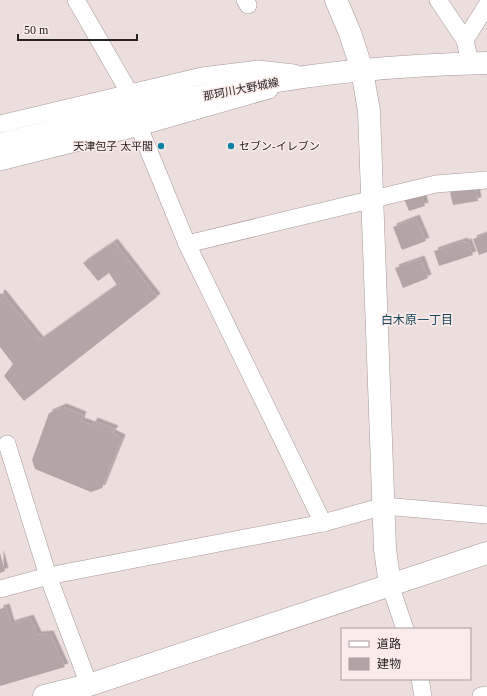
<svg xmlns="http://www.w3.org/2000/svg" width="487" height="696" font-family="'Times New Roman','Noto Sans JP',serif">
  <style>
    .building { fill: #b3a5a5; filter: url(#shadow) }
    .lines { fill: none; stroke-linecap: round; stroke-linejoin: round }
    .street-casing { stroke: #a59897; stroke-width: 18 }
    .secondary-casing { stroke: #a59897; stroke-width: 23 }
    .street { stroke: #fff; stroke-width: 17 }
    .secondary { stroke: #fff; stroke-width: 22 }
    .poi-dot { fill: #0e81a8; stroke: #fbeceb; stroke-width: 1.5 }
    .labels { text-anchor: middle; stroke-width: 3; stroke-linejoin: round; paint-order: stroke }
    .street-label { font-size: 11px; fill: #282323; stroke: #fbeceb }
    .poi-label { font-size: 11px; fill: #282323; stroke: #fbeceb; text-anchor: end }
    .neighbourhood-label { font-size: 12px; fill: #164559; stroke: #fbeceb }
  </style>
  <defs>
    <filter id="shadow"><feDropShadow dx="3.5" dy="-3.5" stdDeviation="0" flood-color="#0004"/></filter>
  </defs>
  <rect width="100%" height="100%" fill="#eddede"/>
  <!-- building -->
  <g class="building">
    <polygon points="475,183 478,201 453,205 449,188"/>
    <polygon points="421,191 425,206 409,211 403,196"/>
    <polygon points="416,218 426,241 402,250 393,227"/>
    <polygon points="487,234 487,252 479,255 473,239"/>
    <polygon points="464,241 465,243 468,242 473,255 439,266 434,251"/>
    <polygon points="114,242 157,297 24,401 4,376 13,364 0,347 0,294 2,293 40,340 117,285 109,273 98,281 83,263"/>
    <polygon points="421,259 428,278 403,288 395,268"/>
    <polygon points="63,407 83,415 81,421 92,425 94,421 115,429 112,433 122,438 102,488 91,492 35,469 32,460 49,413"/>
    <polygon points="0,553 5,571 0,573"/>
    <polygon points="6,607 11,624 30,618 38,635 50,634 65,667 0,686 0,609"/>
  </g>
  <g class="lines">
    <defs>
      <g id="street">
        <polyline points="76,0 129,92"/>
        <polyline points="245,0 248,5"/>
        <polyline points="438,0 465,40 470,63"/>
        <polyline points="465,40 487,5"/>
        <polyline points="0,124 202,76 258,69 294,73"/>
        <polyline points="139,127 187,244 323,523"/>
        <polyline points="0,162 139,127 269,90"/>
        <polyline points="187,244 436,184 487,180"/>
        <polyline points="7,444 48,576 89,685"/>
        <polyline points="390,585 405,629"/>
        <polyline points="0,589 48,576 323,523 384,506 487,515"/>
        <polyline points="420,679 423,696"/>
        <polyline points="481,696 487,695"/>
      </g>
      <g id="secondary">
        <polyline points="336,0 350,33 362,70 369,111 385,549 390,585"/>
        <path d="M0 144C76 126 152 106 229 90 314 72 401 65 487 63"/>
        <polyline points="44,696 89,685 487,553"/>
      </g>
    </defs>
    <!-- street casing -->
    <use href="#street" class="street-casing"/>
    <!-- secondary casing -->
    <use href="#secondary" class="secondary-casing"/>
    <!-- street -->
    <use href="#street" class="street"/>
    <!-- secondary -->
    <use href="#secondary" class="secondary"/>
  </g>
  <!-- markers -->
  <g class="poi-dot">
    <circle cx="161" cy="146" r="4"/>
    <circle cx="231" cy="146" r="4"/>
  </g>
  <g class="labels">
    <!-- street labels -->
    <g class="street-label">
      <text transform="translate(241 89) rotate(-11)" y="4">那珂川大野城線</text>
    </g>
    <!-- poi labels -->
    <g class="poi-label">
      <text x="153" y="150">天津包子 太平閣</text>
      <text x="239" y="150" text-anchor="start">セブン-イレブン</text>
    </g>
    <!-- neighbourhood labels -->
    <g class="neighbourhood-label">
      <text x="417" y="324">白木原一丁目</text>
    </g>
  </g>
  <!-- legend -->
  <rect x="341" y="628" width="130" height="52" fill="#fbeceb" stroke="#a79c9b"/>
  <rect x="349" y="641" width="20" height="6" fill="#ffffff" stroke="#a79c9b"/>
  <text x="377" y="648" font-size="12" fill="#282323">道路</text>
  <rect x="349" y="658" width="20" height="12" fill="#b3a5a5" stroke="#a79c9b"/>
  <text x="377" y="668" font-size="12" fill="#282323">建物</text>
  <!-- scale -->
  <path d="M18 34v6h119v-6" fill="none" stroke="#282323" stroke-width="2"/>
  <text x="24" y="34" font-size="12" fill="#282323" stroke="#fbeceb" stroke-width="3" paint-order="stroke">50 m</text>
</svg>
